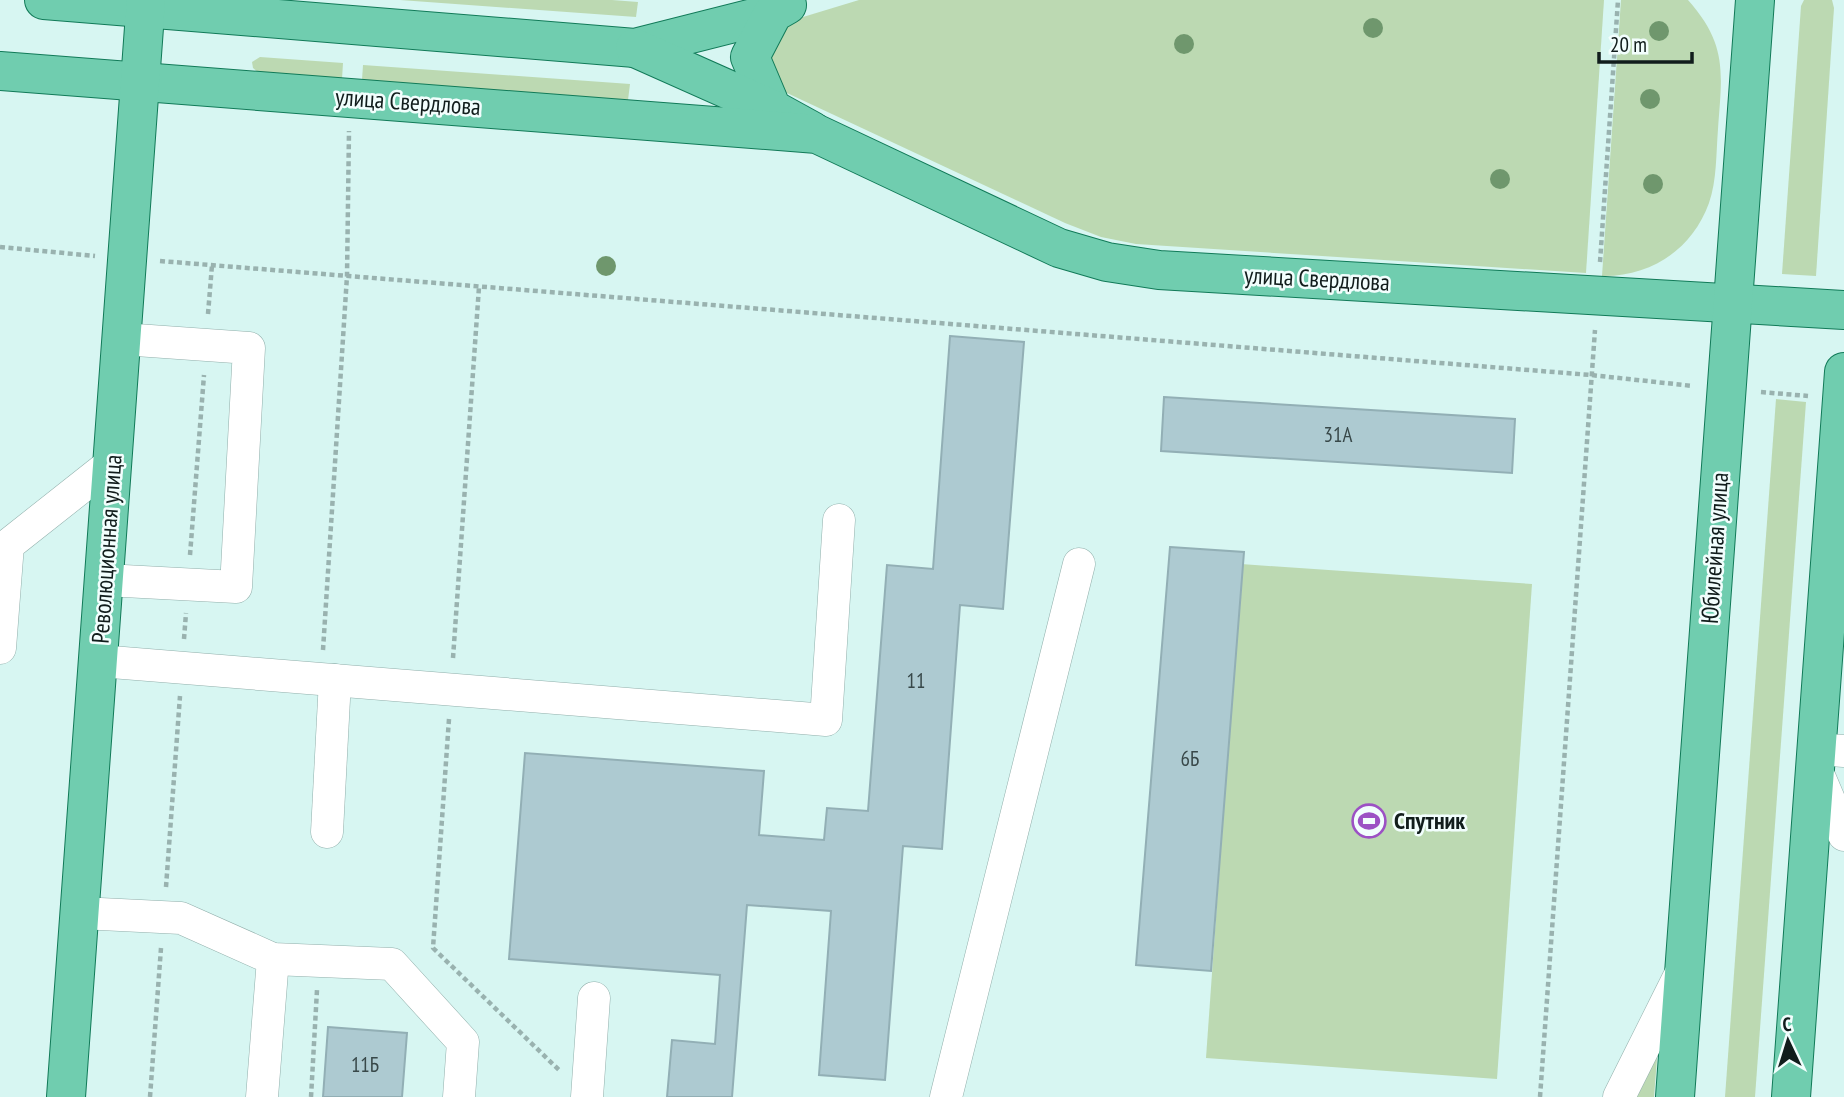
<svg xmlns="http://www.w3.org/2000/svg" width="1844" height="1097" font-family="'PT Sans Narrow',sans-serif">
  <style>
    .green { fill: #bcd9b2 }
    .building { fill: #adcad1; stroke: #92afb5; stroke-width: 2 }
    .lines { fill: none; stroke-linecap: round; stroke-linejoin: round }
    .minor-casing { stroke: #91afab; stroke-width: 33 }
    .major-casing { stroke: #117a58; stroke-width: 40 }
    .path { stroke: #99b2af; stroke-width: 4.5; stroke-dasharray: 5 3.5; stroke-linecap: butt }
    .minor { stroke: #fff; stroke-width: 32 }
    .major { stroke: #70cdaf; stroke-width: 38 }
    .tree { fill: #6f976d }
    .labels { text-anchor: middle; stroke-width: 5; stroke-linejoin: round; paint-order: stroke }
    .number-label { font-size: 21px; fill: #384849 }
    .street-label { font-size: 24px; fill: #111d1c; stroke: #f2fefd }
    .poi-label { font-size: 24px; font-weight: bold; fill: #111d1c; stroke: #f2fefd; text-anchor: start }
  </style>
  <rect width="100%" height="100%" fill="#d7f6f2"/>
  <!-- green -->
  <g class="green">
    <polygon points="400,0 612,0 638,2 636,17"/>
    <polygon points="859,0 1604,0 1586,273 1136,244 1101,237 1065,223 772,86 758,46 780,24"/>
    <path d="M1621 0H1688C1728 45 1722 73 1718 129 1716 154 1717 180 1709 203 1692 250 1650 277 1602 276Z"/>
    <polygon points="1804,0 1832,0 1834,8 1816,276 1782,274 1801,6"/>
    <polygon points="260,57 343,63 342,79 258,72 253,68 252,62"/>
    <polygon points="363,65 630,84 628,100 362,80"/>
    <polygon points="1776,399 1806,402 1755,1097 1725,1097"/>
    <polygon points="1241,564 1532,584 1497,1079 1206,1058"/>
    <polygon points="1658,1046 1654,1097 1635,1097"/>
  </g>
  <!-- building -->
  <g class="building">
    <polygon points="950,336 1024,342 1003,609 960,605 942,849 903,846 885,1080 819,1075 831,911 747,905 732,1097 667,1097 672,1040 715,1044 720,975 509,959 525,753 764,771 759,835 824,840 827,808 868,811 887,565 933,569"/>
    <polygon points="1164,397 1515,419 1512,473 1161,451"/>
    <polygon points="1170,547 1244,552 1211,971 1136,965"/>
    <polygon points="328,1027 407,1033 402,1097 323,1097"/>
  </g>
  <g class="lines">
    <defs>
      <g id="minor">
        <polyline points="105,580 236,587 249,348 122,339"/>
        <polyline points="0,648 8,545 113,462"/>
        <polyline points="99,661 826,720 839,520"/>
        <polyline points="1817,749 1844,751"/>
        <polyline points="1816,769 1844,835"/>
        <polyline points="327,832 335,680"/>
        <polyline points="80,913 181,918 273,959 392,964 463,1042 459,1097"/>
        <polyline points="262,1097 273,959"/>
        <polyline points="587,1097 594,998"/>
        <polyline points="946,1097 1079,564"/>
        <polyline points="1619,1097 1680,975"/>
      </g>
      <g id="major">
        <polyline points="44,0 635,48 773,13"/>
        <polyline points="787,5 773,13 750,57 772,109 812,131"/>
        <polyline points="635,48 772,109"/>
        <polyline points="0,71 817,134 1059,248 1107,262 1159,270 1844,310"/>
        <polyline points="66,1097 146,0"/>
        <polyline points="1675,1097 1755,0"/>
        <polyline points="1791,1097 1844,372"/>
      </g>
    </defs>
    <!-- minor casing -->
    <use href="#minor" class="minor-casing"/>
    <!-- major casing -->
    <use href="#major" class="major-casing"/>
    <!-- path -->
    <g class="path">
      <polyline points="0,247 95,256"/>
      <polyline points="160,261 1591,375 1693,386"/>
      <polyline points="1600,262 1618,0"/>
      <polyline points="208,314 212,265"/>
      <polyline points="1761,392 1808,396"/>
      <polyline points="190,555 204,375"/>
      <polyline points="184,639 186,613"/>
      <polyline points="323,650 347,276 349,131"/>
      <polyline points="453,658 479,287"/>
      <polyline points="449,719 433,948 559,1070"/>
      <polyline points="166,887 180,696"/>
      <polyline points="150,1097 161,948"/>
      <polyline points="311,1097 317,990"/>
      <polyline points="1540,1097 1595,330"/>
    </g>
    <!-- minor -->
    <use href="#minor" class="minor"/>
    <!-- major -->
    <use href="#major" class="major"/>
  </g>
  <!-- trees -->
  <g class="tree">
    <circle cx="1373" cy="28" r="10"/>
    <circle cx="1659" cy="31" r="10"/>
    <circle cx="1184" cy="44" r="10"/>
    <circle cx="1650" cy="99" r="10"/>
    <circle cx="1500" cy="179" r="10"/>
    <circle cx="1653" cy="184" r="10"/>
    <circle cx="606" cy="266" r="10"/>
  </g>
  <!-- icons -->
  <defs>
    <symbol id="stadium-ring" viewBox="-11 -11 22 22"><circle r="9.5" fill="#f2fefd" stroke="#9c51c4" stroke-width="1.5"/><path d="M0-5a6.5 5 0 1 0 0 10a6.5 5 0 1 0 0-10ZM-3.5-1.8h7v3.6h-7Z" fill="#9c51c4"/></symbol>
  </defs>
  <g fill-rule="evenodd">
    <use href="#stadium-ring" x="1350" y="802" width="38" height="38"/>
  </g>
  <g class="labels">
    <!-- number labels -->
    <g class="number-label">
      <text x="1338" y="442">31А</text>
      <text x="916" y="688">11</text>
      <text x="1190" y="766">6Б</text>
      <text x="365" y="1072">11Б</text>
    </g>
    <!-- street labels -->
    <g class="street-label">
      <text transform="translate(408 102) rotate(4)" y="8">улица Свердлова</text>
      <text transform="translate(1317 279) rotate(3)" y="8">улица Свердлова</text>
      <text transform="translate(1715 548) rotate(-86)" y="8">Юбилейная улица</text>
      <text transform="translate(107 549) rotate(-86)" y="8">Революционная улица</text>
    </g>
    <!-- poi labels -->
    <g class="poi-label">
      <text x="1394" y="829">Спутник</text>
    </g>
  </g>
  <!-- north arrow -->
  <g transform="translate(1788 1041) rotate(356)" stroke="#f2fefd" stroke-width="5" paint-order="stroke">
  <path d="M0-5L12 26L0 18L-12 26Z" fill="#111d1c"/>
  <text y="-10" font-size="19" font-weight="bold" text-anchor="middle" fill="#111d1c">С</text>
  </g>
  <!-- scale -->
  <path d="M1599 52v10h93v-10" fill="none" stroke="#111d1c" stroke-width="3.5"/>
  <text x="1610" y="52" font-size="21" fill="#111d1c" stroke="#f2fefd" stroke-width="5" paint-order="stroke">20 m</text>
</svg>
